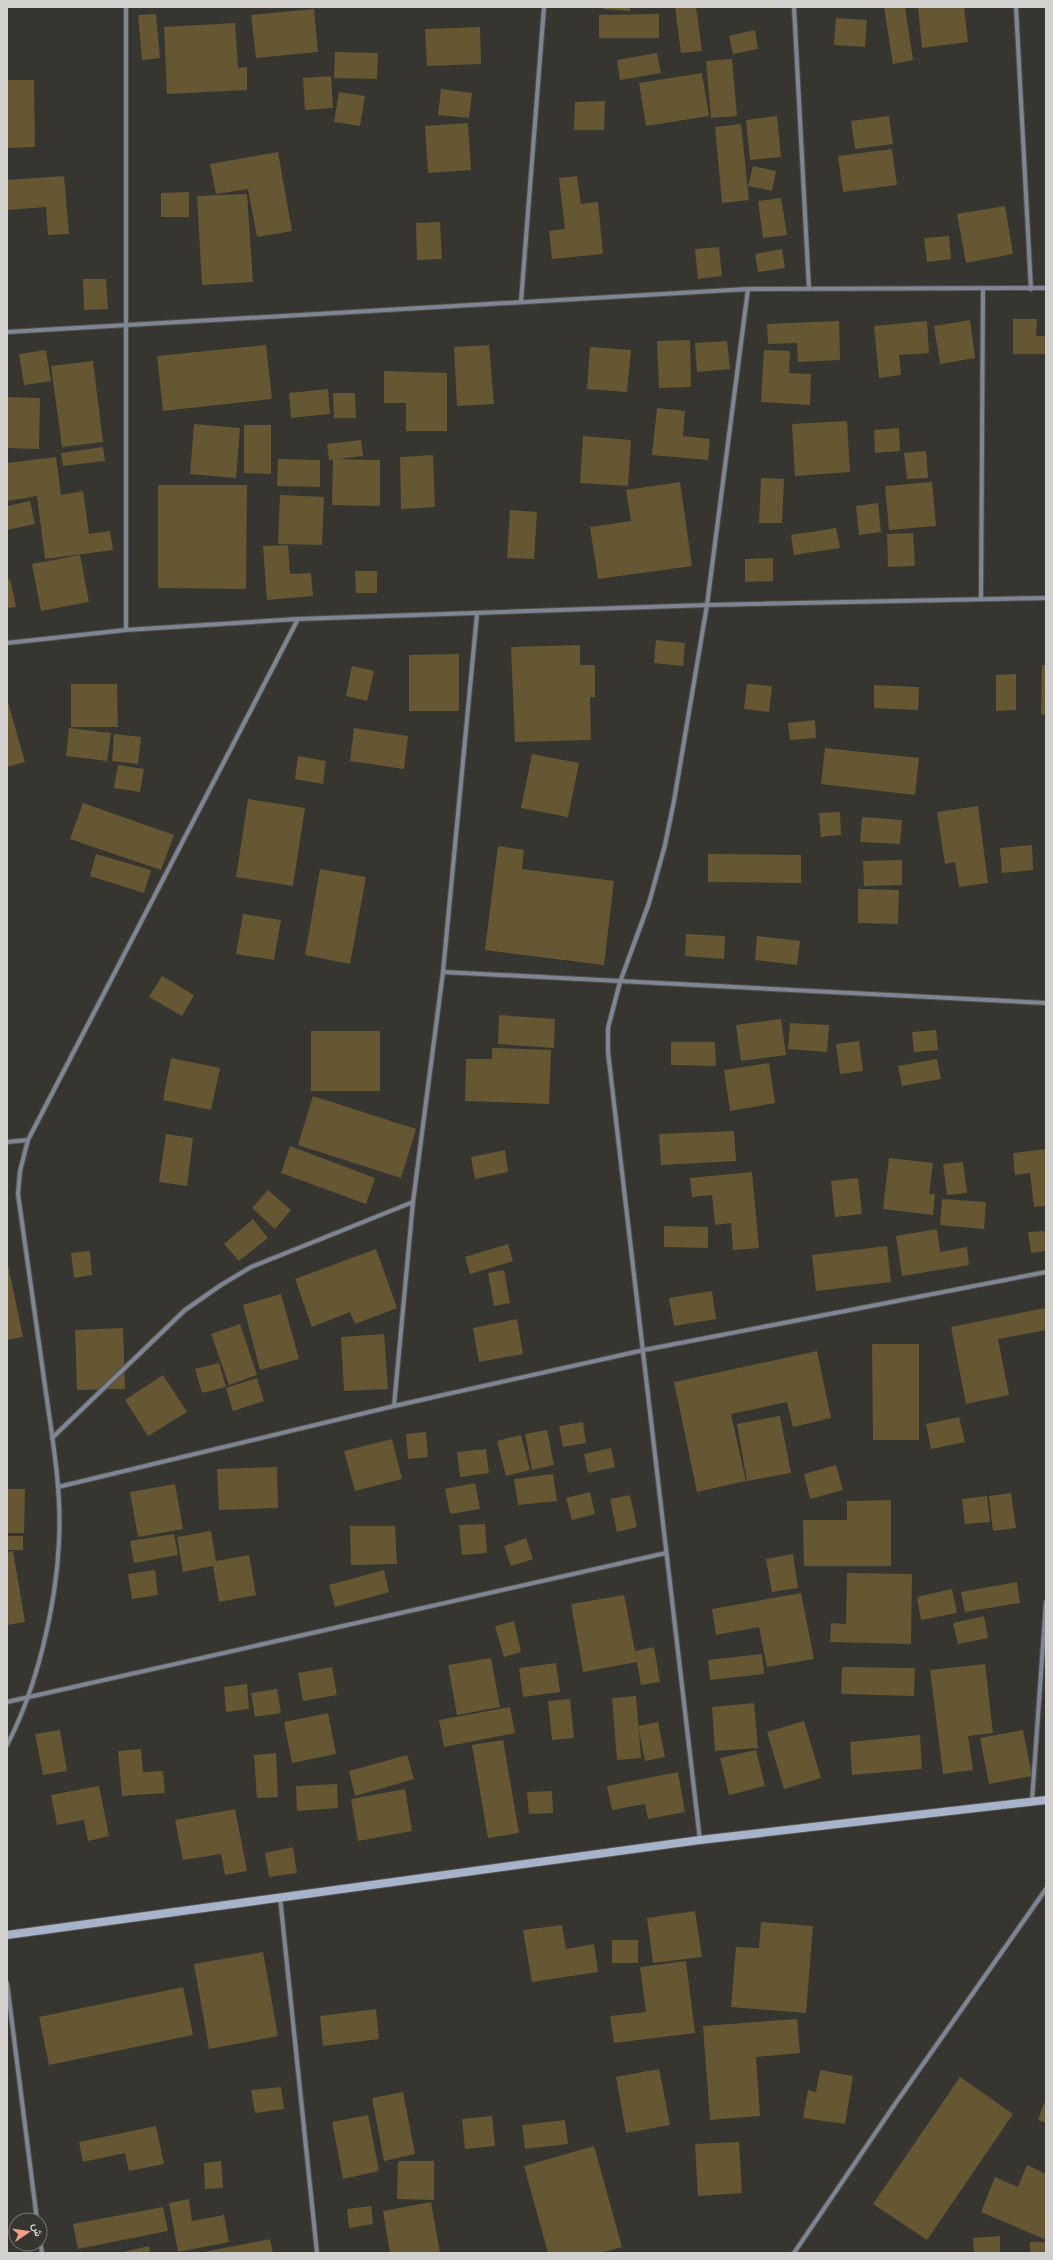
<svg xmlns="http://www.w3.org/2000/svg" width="1053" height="2260" font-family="Figtree,Vazirmatn,sans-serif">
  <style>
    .building { fill: #645732 }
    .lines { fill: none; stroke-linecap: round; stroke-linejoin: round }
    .street-casing { stroke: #52514c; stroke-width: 6 }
    .secondary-casing { stroke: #52514c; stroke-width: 10 }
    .street { stroke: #7e8595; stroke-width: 4 }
    .secondary { stroke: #a7b2cb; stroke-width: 8 }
  </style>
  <rect width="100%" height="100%" fill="#36352f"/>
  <!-- building -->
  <g class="building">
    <polygon points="603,7 630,7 630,11 603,9"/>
    <polygon points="675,7 696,7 702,51 681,53"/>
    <polygon points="884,7 905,7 913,60 893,64"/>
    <polygon points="918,7 964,7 968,42 922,48"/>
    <polygon points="314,9 318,52 256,58 251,15"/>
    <polygon points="156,14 160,58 142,60 138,15"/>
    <polygon points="659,14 659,38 599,38 599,15"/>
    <polygon points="836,18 867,20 865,47 834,45"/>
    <polygon points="235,23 238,68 247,67 247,90 167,94 164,27"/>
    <polygon points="480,27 481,64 427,66 425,29"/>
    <polygon points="755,30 758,49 733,54 729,36"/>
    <polygon points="335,52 378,53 377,79 334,78"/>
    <polygon points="657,53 661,73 620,80 617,60"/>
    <polygon points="732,59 737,116 711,118 706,61"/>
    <polygon points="702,73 709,116 646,126 639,83"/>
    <polygon points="331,76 333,108 305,110 303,78"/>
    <polygon points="7,80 34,80 35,147 7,148"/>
    <polygon points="441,89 472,93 469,118 438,115"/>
    <polygon points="339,92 365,96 360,126 334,122"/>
    <polygon points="605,101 604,130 574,130 575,102"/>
    <polygon points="777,116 781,157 750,160 746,120"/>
    <polygon points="889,116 893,144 855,149 851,121"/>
    <polygon points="468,123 471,170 428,173 425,126"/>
    <polygon points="741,124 749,200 722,203 715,127"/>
    <polygon points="892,149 897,185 843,192 838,156"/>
    <polygon points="278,152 292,231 257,237 248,189 216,194 210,164"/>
    <polygon points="753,166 776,171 772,191 748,186"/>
    <polygon points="64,176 69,234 48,235 46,207 7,210 7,180"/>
    <polygon points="577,176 581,204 598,202 603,254 552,259 549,231 565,229 559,178"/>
    <polygon points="189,192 189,217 161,217 161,193"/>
    <polygon points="247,194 253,282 202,285 197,196"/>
    <polygon points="781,198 787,235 763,238 758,201"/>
    <polygon points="1005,206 1013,254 966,263 957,214"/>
    <polygon points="440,222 442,259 417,260 416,223"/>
    <polygon points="949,236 951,259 927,262 924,238"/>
    <polygon points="719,247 722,276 698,279 695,249"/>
    <polygon points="782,249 785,268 758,272 755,254"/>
    <polygon points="83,279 106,279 108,309 84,310"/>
    <polygon points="1013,319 1037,319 1036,336 1046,336 1046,354 1013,354"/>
    <polygon points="970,320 975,358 940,364 934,326"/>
    <polygon points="839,321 840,360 798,362 797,343 768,344 767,324"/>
    <polygon points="927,321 929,353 899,355 901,375 879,378 874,326"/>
    <polygon points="690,340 691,387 659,388 657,341"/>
    <polygon points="727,341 730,369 697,372 695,343"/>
    <polygon points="266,345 272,399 163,411 157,356"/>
    <polygon points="489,345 494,404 457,406 454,347"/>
    <polygon points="590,347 631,350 627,392 587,389"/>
    <polygon points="46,350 51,381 24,385 19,354"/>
    <polygon points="764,350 790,351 789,373 811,374 810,405 761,402"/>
    <polygon points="93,361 103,442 62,447 51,366"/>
    <polygon points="384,371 447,373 447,431 406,431 406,403 384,403"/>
    <polygon points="328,389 330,414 291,418 289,393"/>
    <polygon points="333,393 355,393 356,418 334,418"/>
    <polygon points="7,397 40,398 39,449 7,448"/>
    <polygon points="657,408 685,411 683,436 710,439 708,460 652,455"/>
    <polygon points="847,421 850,472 795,476 792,424"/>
    <polygon points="194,424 240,428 236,478 190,474"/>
    <polygon points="244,425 271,425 271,474 244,473"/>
    <polygon points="899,428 900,451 875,453 874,430"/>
    <polygon points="583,436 631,440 628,486 580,483"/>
    <polygon points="361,440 363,456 329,460 327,444"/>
    <polygon points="103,447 105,461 63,466 61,453"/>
    <polygon points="926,451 928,478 907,479 904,453"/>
    <polygon points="433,455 435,507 401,509 400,457"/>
    <polygon points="56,457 61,495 83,491 89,534 110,531 113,550 45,559 37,496 8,501 7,463"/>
    <polygon points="278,459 320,460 320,487 277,486"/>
    <polygon points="333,459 380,460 380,506 332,505"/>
    <polygon points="761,478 784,479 782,523 759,523"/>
    <polygon points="680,482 692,566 598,579 590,527 631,521 626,490"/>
    <polygon points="932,482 936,526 889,530 885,486"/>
    <polygon points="158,485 247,485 246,589 158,588"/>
    <polygon points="280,495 324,497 322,545 278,544"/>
    <polygon points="30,501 35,524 7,530 7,506"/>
    <polygon points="878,503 881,532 859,535 856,506"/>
    <polygon points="510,510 537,512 534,559 507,558"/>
    <polygon points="836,528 840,548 794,555 791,535"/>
    <polygon points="913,533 915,566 888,567 887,534"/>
    <polygon points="288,545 290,574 311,573 313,596 267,600 263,546"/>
    <polygon points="80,555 89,602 41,611 32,564"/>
    <polygon points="773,558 773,581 745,582 745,559"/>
    <polygon points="355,571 377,571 377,593 356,593"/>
    <polygon points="10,579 16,607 7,608 7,580"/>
    <polygon points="656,640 685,643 683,666 654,663"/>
    <polygon points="580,645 580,665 595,665 595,697 590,697 591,740 515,742 511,647"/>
    <polygon points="459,654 459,711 409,711 409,655"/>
    <polygon points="1042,665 1046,665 1046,715 1041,714"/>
    <polygon points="352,666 374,671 367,701 346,696"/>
    <polygon points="1016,674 1016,710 996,711 996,675"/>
    <polygon points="71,684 117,684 118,727 71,727"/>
    <polygon points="747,684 772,686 769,712 744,709"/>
    <polygon points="874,685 919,687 918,710 874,708"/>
    <polygon points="7,699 25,762 7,767"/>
    <polygon points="815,720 816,738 790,740 788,723"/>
    <polygon points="69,728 111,733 107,761 66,756"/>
    <polygon points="354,728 408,736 404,769 350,761"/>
    <polygon points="114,734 141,737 138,764 112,761"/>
    <polygon points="825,748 919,758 915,795 821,784"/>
    <polygon points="532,754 579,763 568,817 521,808"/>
    <polygon points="298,756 326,761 323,784 295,779"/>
    <polygon points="118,765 144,769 140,792 114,788"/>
    <polygon points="248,799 305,808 293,886 236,877"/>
    <polygon points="83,803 174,835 161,870 70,839"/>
    <polygon points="978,806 988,883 959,887 955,862 945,864 937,812"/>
    <polygon points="840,812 841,835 821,837 819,813"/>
    <polygon points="862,817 902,820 900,844 860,842"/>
    <polygon points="1032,845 1033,870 1002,873 1000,848"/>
    <polygon points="498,846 524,850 522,869 614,881 604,965 485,950"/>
    <polygon points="96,854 151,870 144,893 90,876"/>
    <polygon points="708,854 801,855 801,883 708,882"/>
    <polygon points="902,860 902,885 864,886 863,861"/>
    <polygon points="320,869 366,877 350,964 305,955"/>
    <polygon points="858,889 899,890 898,924 858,923"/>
    <polygon points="243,914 281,920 274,960 236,954"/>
    <polygon points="686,934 725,936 724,959 685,956"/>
    <polygon points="757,936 800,941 797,965 755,960"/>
    <polygon points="162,976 194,995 182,1016 149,997"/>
    <polygon points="499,1015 555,1019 554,1048 498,1044"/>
    <polygon points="781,1019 786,1055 741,1061 736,1025"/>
    <polygon points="790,1023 829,1025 827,1052 788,1049"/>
    <polygon points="936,1030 938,1050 914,1052 912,1032"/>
    <rect x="311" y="1031" width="69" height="60"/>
    <polygon points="859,1041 863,1071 840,1074 836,1044"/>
    <polygon points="671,1042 715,1042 716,1066 671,1065"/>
    <polygon points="492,1048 551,1050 549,1104 465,1101 466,1059 492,1059"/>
    <polygon points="171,1058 220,1068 211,1110 163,1100"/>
    <polygon points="937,1059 941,1079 902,1086 898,1066"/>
    <polygon points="769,1063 775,1103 730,1111 724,1070"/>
    <polygon points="313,1096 416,1129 401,1178 298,1145"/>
    <polygon points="734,1131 736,1161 661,1165 659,1134"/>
    <polygon points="166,1134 193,1138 187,1186 159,1182"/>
    <polygon points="290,1146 375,1178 366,1204 281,1173"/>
    <polygon points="1046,1149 1046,1206 1034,1207 1030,1173 1015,1175 1013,1153"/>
    <polygon points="505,1150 508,1172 475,1179 471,1157"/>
    <polygon points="889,1158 933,1163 929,1194 935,1194 933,1215 883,1209"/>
    <polygon points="963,1162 967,1193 947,1195 943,1164"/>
    <polygon points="752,1172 759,1248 733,1250 731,1223 715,1225 712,1195 692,1197 690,1178"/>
    <polygon points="858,1178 862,1214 835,1217 831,1181"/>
    <polygon points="268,1190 291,1210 275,1229 252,1208"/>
    <polygon points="942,1199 986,1202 984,1229 940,1225"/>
    <polygon points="253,1219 268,1238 239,1261 224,1244"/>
    <polygon points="664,1226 708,1227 708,1248 664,1247"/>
    <polygon points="937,1229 940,1252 967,1247 969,1265 902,1276 896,1236"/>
    <polygon points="1046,1231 1046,1251 1031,1253 1028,1232"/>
    <polygon points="508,1244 513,1261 470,1274 465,1257"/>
    <polygon points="887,1246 891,1282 816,1291 812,1255"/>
    <polygon points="376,1249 397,1308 355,1324 350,1312 312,1327 295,1279"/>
    <polygon points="90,1251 92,1275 74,1278 71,1253"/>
    <polygon points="7,1260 23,1337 7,1340"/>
    <polygon points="504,1270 510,1303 494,1306 488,1273"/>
    <polygon points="712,1291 716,1319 674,1326 669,1298"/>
    <polygon points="281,1294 299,1359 260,1370 243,1305"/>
    <polygon points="1045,1308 1046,1330 998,1339 1009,1395 966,1404 951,1327"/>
    <polygon points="517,1319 523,1354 479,1362 473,1328"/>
    <polygon points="240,1324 257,1375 229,1385 211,1334"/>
    <polygon points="123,1328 125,1389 77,1390 75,1330"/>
    <polygon points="384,1334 388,1389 344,1391 341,1337"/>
    <polygon points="872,1344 919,1344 919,1440 873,1440"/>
    <polygon points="817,1351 831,1418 793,1427 787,1402 731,1414 746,1481 697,1492 674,1382"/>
    <polygon points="219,1363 226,1387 202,1393 195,1369"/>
    <polygon points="163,1375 187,1412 148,1436 125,1400"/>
    <polygon points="257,1378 264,1401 233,1411 226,1388"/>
    <polygon points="780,1416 791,1473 747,1481 737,1424"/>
    <polygon points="959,1417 965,1442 931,1449 926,1424"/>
    <polygon points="583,1422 586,1443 563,1447 559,1426"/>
    <polygon points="547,1430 554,1465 532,1470 525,1434"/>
    <polygon points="426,1432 428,1457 408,1459 406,1434"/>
    <polygon points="521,1435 530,1470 506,1476 497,1441"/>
    <polygon points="392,1439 402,1479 355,1491 344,1451"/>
    <polygon points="611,1448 615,1467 588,1473 584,1454"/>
    <polygon points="486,1449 489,1473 460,1477 457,1452"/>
    <polygon points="836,1465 843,1490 810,1499 804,1474"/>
    <polygon points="277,1467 278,1508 219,1510 217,1469"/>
    <polygon points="553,1474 557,1501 518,1505 514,1479"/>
    <polygon points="475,1483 480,1509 450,1514 445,1489"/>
    <polygon points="175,1484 183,1529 138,1537 130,1492"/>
    <polygon points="7,1489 25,1489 24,1533 7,1533"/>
    <polygon points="590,1492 595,1514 572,1520 566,1498"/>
    <polygon points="1011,1493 1016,1528 993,1531 989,1496"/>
    <polygon points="630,1495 637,1527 617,1532 610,1499"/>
    <polygon points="987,1496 990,1522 965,1524 962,1499"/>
    <polygon points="891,1500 891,1566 804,1566 803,1520 847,1520 847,1501"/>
    <polygon points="485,1524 487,1553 462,1555 459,1525"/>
    <polygon points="350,1526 395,1526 397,1564 351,1565"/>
    <polygon points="211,1531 216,1561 249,1555 256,1595 219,1602 213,1566 183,1572 177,1537"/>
    <polygon points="174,1534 178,1555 134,1563 130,1541"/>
    <rect x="7" y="1536" width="16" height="14"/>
    <polygon points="526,1538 533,1559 511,1566 504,1546"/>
    <polygon points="13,1551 25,1622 7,1625 7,1552"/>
    <polygon points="793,1554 798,1588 772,1592 766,1559"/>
    <polygon points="155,1570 158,1595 132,1599 128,1574"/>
    <polygon points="384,1570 389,1592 335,1607 329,1585"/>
    <polygon points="847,1573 912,1574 911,1644 830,1642 831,1623 846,1624"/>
    <polygon points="1017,1582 1020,1603 965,1612 961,1592"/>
    <polygon points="952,1589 957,1613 921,1620 917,1597"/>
    <polygon points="801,1593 814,1659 767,1667 759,1627 716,1635 712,1609"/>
    <polygon points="624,1595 637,1662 583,1672 571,1604"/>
    <polygon points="984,1616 988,1638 958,1644 953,1623"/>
    <polygon points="514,1621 521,1652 504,1657 495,1626"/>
    <polygon points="654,1647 660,1682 641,1685 635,1651"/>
    <polygon points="762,1654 764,1674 710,1680 708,1660"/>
    <polygon points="491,1658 500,1707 457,1715 448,1665"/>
    <polygon points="556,1663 560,1692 523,1697 519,1668"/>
    <polygon points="985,1664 993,1733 968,1736 973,1770 943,1774 930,1670"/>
    <polygon points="332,1667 337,1695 303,1701 298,1673"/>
    <polygon points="842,1667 915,1668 914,1696 841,1694"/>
    <polygon points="247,1684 249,1709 226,1712 224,1687"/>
    <polygon points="277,1689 281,1713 255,1717 251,1693"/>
    <polygon points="636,1696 641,1758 617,1760 612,1698"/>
    <polygon points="570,1699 574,1738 552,1740 548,1701"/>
    <polygon points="754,1703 758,1748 715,1751 712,1707"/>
    <polygon points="510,1707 515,1733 444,1747 439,1720"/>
    <polygon points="328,1713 336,1754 292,1763 284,1722"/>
    <polygon points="804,1721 821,1778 784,1789 767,1732"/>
    <polygon points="658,1722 665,1757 645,1761 638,1726"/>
    <polygon points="60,1730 67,1771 43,1775 35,1734"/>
    <polygon points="1023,1730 1032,1776 989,1784 980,1738"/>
    <polygon points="920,1735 922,1769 852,1775 850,1742"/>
    <polygon points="503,1740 519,1833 488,1838 472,1745"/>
    <polygon points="141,1749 143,1772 163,1771 165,1793 122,1796 118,1751"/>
    <polygon points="756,1750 765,1786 729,1795 720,1758"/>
    <polygon points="276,1753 278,1797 257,1798 254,1755"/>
    <polygon points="407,1755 414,1779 355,1796 349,1771"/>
    <polygon points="678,1772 685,1812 648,1819 645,1804 612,1810 607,1786"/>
    <polygon points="337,1784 338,1808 297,1811 296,1786"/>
    <polygon points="99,1786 109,1836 88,1841 84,1820 57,1825 51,1795"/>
    <polygon points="405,1789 412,1831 358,1841 351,1799"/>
    <polygon points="552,1791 553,1813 529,1814 527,1792"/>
    <polygon points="235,1809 247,1871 225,1875 221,1854 183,1860 175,1820"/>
    <polygon points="293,1847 297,1873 269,1877 265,1853"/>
    <polygon points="695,1911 702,1957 653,1963 647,1918"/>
    <polygon points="761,1922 813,1926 806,2013 731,2007 736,1947 759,1948"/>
    <polygon points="562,1925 566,1949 594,1944 598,1972 532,1982 523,1930"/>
    <rect x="612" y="1940" width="26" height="23"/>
    <polygon points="263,1952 278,2036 209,2049 194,1964"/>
    <polygon points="686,1961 695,2033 614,2043 610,2016 646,2012 640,1967"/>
    <polygon points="183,1987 193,2035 49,2065 39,2017"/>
    <polygon points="376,2009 379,2039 323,2046 320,2016"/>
    <polygon points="797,2019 800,2053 756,2057 760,2116 710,2120 703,2026"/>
    <polygon points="659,2069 670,2125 626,2133 616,2077"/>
    <polygon points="820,2070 853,2076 845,2124 803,2118 808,2090 816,2092"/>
    <polygon points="960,2077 1013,2114 927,2240 873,2204"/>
    <polygon points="281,2087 284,2109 255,2113 251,2090"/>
    <polygon points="403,2092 415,2154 384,2161 372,2098"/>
    <polygon points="1046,2098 1046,2123 1038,2120"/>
    <polygon points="368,2115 379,2171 343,2179 332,2122"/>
    <polygon points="492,2116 495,2146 465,2149 462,2119"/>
    <polygon points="565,2120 568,2144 525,2149 522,2125"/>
    <polygon points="156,2126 164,2164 129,2171 125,2153 83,2162 79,2142"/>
    <polygon points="739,2142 742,2193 698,2196 695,2144"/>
    <polygon points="594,2146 622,2247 600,2253 548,2253 524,2166"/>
    <polygon points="221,2161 223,2188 205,2189 204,2163"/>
    <polygon points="398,2161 434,2161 434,2200 397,2199"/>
    <polygon points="1027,2165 1046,2174 1046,2235 1044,2239 981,2212 995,2177 1018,2187"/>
    <polygon points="189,2199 192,2221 224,2215 229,2242 178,2252 169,2203"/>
    <polygon points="431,2202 440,2253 390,2253 383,2211"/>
    <polygon points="371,2206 373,2224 349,2228 347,2209"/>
    <polygon points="163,2207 168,2231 78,2249 73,2224"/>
    <polygon points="1000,2236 1000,2253 974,2253 973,2238"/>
    <polygon points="270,2239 273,2253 204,2252"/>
    <rect x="1030" y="2242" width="16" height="11"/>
    <polygon points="149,2246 150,2253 123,2253 123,2252"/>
  </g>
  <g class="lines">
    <defs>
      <g id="street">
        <polyline points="126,7 126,630"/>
        <polyline points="794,7 809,289"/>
        <polyline points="1016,7 1031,289"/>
        <polyline points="521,302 544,7"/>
        <polyline points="7,332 748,289 1046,288"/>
        <polyline points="981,599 983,288"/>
        <polyline points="7,643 126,630 298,619 707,605 1046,598"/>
        <polyline points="443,972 1046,1003"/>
        <polyline points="7,1142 28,1140"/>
        <polyline points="394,1406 413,1202 443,972 477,614"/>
        <polyline points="52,1438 185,1310 221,1285 251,1267 413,1202"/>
        <polyline points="58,1487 394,1406 644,1350 1046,1272"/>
        <polyline points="7,1702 666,1553"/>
        <path d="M7 1745C37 1688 56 1606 59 1542 62 1490 52 1437 45 1386 36 1322 27 1258 18 1194L20 1171 28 1140 298 619"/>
        <polyline points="1032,1801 1046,1602"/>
        <polyline points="700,1840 608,1052 608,1028 620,982 649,903 665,845 674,801 707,605 748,289"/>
        <polyline points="280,1897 317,2253"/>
        <polyline points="7,1983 37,2220"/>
        <polyline points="40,2241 42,2253"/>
        <polyline points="794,2253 893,2107 1046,1889"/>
      </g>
      <polyline id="secondary" points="7,1935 700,1840 1046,1800"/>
    </defs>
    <!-- street casing -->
    <use href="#street" class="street-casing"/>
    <!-- secondary casing -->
    <use href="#secondary" class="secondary-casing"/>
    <!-- street -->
    <use href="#street" class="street"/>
    <!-- secondary -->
    <use href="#secondary" class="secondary"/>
  </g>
  <!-- border -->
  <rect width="1053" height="2260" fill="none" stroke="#d2d1ce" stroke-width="16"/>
  <!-- north arrow -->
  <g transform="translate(28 2232) rotate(77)"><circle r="19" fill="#36352f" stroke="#74736f"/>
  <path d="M0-3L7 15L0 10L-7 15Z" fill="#f49e86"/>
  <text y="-6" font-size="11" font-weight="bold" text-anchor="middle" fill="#d2d1ce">ش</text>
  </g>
</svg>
